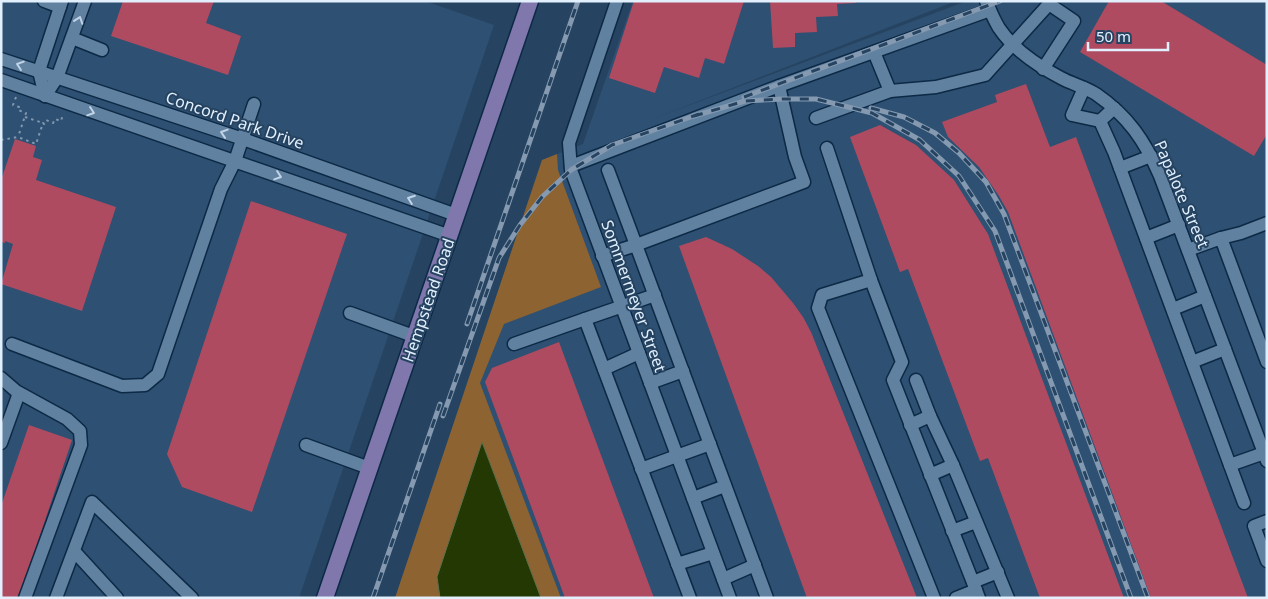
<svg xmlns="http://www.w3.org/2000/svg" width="1268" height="599" font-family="'Noto Sans',sans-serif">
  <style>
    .built { fill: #2e5072 }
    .green { fill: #8c6331 }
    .water { fill: #243804; stroke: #5d6f4f }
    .building { fill: #af4b60 }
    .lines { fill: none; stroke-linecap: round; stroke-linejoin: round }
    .minor-casing { stroke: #0c2945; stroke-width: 15 }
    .major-casing { stroke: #0c2945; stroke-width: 19 }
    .path { stroke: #8298ae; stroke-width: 2; stroke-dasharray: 2.5 4; stroke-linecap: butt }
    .minor { stroke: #6181a1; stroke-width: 12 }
    .major { stroke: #8077ac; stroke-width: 16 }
    .rail-casing { stroke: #859ab0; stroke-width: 5 }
    .rail { stroke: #264461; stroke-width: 3; stroke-dasharray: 9; stroke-linecap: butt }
    .oneway { stroke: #c2d4e7 }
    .labels { text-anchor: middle; stroke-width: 4; stroke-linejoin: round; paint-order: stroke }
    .street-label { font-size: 16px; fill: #e2f0fe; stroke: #264461 }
  </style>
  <rect width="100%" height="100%" fill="#264461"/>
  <!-- built -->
  <g class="built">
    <polygon points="1,1 425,1 494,25 299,598 1,598"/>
    <polygon points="633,1 956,1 655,118 967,1 1267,1 1267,598 395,598 542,160 583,144"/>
  </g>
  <!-- green -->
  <polygon class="green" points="557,154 558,170 601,287 504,324 480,383 561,598 395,598 542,160"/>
  <!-- water -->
  <polygon class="water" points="482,442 541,598 440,598 437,577"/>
  <!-- building -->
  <g class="building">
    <polygon points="123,1 214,1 206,23 241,36 228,75 111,36"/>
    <polygon points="634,1 744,1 724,64 705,58 699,78 664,67 655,93 609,78"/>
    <polygon points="770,1 856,1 856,3 837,4 838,16 816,17 817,32 795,33 795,47 773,48"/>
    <polygon points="1109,1 1161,1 1267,65 1267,134 1254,156 1080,52"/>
    <polygon points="1026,84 1050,147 1076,137 1248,598 1151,598 1008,212 999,196 979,167 948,137 942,122 997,102 995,95"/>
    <polygon points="880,125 916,145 954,180 988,234 1124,598 1040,598 988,458 980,461 908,269 900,272 850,137"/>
    <polygon points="15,139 36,146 33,157 42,160 36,180 116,207 82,311 1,284 13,244 5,241 5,243 1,242 1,180"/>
    <polygon points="251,201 347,234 252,512 182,487 167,454"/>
    <polygon points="706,237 732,249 758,266 771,277 793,303 803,317 811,332 917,598 807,598 679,246"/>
    <polygon points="559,342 654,598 565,598 485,382 492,368"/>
    <polygon points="29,425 72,440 19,598 1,598 1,506"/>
  </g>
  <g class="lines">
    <defs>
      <g id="minor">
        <polyline points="44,1 60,7"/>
        <polyline points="617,1 569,143 571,170 730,598"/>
        <path d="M986 1C990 10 994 20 999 28 1013 49 1040 67 1061 78 1072 84 1085 87 1096 94 1128 116 1145 141 1160 176L1267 461"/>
        <polyline points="72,38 102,50"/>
        <polyline points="1,59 243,139 456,215"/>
        <polyline points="1,80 450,236"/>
        <polyline points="1084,88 1072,115 1100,121"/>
        <polyline points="890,91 936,87 985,75 1049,4 1074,21 1043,69"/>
        <polyline points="45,96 57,78 85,1"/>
        <polyline points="45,96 39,71 62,1"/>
        <polyline points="1114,108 1100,121 1114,152 1244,503"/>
        <polyline points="816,118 890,91 874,52"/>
        <polyline points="827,148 871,280 822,295 818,308 934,598"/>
        <polyline points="571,166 779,86 990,10"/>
        <polyline points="1120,168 1151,156"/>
        <polyline points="608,170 636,245 804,182 795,157 779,86"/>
        <polyline points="1146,238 1179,225"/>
        <polyline points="1221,238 1241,233 1267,223"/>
        <polyline points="1188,250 1221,238 1267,362"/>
        <polyline points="602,256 636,245 767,598"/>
        <polyline points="871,280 902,362 893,380 976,590"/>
        <polyline points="1173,309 1205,296"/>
        <polyline points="350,313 416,337"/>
        <polyline points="585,319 655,295"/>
        <polyline points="12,344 122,386 145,385 158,374 221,189 235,161 254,104"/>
        <polyline points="514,344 585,319 690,598"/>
        <polyline points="1192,362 1225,349"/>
        <polyline points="604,369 639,353"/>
        <polyline points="1,378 16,391 67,419 80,431 81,445 25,598"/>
        <polyline points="650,383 683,371"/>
        <polyline points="930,416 953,465 1008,598"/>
        <polyline points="910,425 930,416 916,380"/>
        <polyline points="1,443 19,393"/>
        <polyline points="306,445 369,468"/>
        <polyline points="1230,465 1264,453"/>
        <polyline points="641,469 710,444"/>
        <polyline points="930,475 953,465"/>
        <polyline points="693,498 725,486"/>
        <polyline points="1267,521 1254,526 1267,561"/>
        <polyline points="952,531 976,522"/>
        <polyline points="74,551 117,598"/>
        <polyline points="677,564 713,553"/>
        <polyline points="723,579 755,565"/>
        <polyline points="973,582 998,572"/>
        <polyline points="56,598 92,502 192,598"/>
        <polyline points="956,598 976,590 979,598"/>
      </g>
      <polyline id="major" points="325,598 530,1"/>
    </defs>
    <!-- minor casing -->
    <use href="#minor" class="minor-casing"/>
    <!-- major casing -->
    <use href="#major" class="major-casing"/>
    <!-- path -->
    <g class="path">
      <polyline points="16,97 13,105 19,107 18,110 26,113 18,137"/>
      <polyline points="25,117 43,123"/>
      <polyline points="1,140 18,137 36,144 43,123 44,124 46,120 53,123 55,119 61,121 63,114"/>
    </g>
    <!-- minor -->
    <use href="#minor" class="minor"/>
    <!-- major -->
    <use href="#major" class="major"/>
    <defs>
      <g id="rail">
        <polyline points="744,97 1000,1"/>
        <polyline points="871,108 904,117 935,133 959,153 986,182 1004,214 1148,598"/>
        <polyline points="694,116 745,101 783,99 816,99 872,113 920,140 959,176 995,231 1131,598"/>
        <polyline points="467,324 578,1"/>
        <polyline points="443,416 499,258 520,225 542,197 571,170 612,145 699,114"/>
        <polyline points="373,598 440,404"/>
      </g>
    </defs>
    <!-- rail casing -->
    <use href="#rail" class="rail-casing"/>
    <!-- rail -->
    <use href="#rail" class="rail"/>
  </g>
  <!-- one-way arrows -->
  <defs><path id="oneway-chevron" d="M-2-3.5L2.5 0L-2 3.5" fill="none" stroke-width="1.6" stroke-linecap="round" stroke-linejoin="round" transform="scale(1.25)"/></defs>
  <g class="oneway">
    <use href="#oneway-chevron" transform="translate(79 20) rotate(-71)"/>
    <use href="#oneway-chevron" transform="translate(20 65) rotate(-161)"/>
    <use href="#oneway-chevron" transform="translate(91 112) rotate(19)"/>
    <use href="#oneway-chevron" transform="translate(224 133) rotate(-162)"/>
    <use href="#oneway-chevron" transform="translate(278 176) rotate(19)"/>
    <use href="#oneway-chevron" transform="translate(411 199) rotate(-160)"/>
  </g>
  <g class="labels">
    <!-- street labels -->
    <g class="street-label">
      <text transform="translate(235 120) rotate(19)" y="6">Concord Park Drive</text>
      <text transform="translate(1182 194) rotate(67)" y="6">Papalote Street</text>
      <text transform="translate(634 296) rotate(70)" y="6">Sommermeyer Street</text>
      <text transform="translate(428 300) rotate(-71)" y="6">Hempstead Road</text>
    </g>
  </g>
  <!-- border -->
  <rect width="1268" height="599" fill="none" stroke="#e2f0fe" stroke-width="5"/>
  <!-- scale -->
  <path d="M1088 42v8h80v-8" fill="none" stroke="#e2f0fe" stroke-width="2.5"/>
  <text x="1096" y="42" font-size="15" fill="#e2f0fe" stroke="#264461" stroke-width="4" paint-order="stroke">50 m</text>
</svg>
